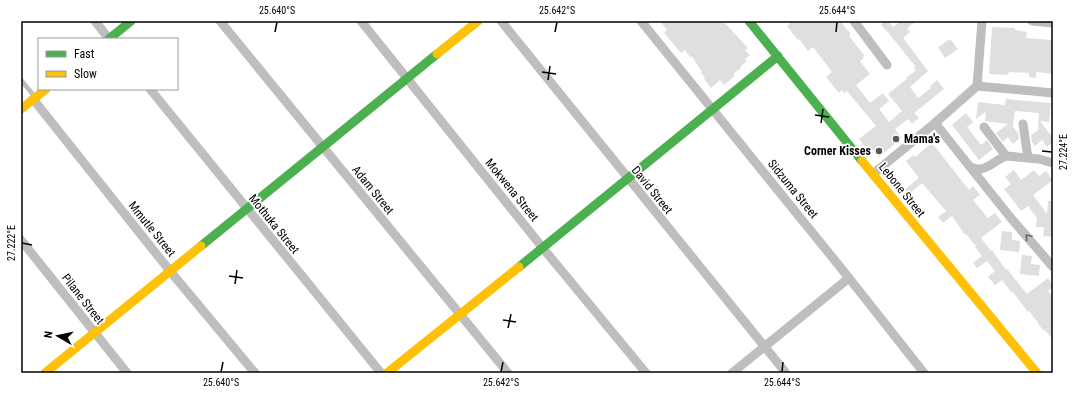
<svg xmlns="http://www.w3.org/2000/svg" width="1074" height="394" font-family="'Roboto Condensed',sans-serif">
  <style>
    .building { fill: #dfdfdf }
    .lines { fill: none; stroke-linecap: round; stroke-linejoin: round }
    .lane { stroke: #bebebe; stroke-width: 4.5 }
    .street { stroke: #bebebe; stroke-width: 9 }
    .fast { stroke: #4caf50; stroke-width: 9 }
    .slow { stroke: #ffc107; stroke-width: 9 }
    .oneway { stroke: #686868 }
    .ticks { fill: none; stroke: #000; stroke-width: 1.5 }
    .poi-dot { fill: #595959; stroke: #fff; stroke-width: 1.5 }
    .labels { text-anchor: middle; stroke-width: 3.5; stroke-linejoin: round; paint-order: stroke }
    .poi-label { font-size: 12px; font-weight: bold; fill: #000; stroke: #fff; text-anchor: start }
    .street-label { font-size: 12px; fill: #000; stroke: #fff }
    .neatline { fill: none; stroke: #000; stroke-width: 1.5 }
    .ticks-label { font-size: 10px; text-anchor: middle; fill: #000 }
  </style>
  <rect width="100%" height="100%" fill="#fff"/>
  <!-- building -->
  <g class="building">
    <polygon points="660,21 721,21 723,24 725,23 748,48 745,50 750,55 745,59 747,61 740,67 741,68 733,74 735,76 724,85 720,80 711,88 704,79 705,78 701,73 702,72 692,56 690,57 685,50 681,53 670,40 664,33 667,30"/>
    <polygon points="787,21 840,21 851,34 849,36 864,55 863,59 860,61 870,74 856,85 870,103 883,93 889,101 879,109 889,122 902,111 888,94 907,79 906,78 916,70 914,68 915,66 887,31 887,32 881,25 885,21 888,21 893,27 901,21 916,21 907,28 910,32 903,38 928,71 910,87 918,98 931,88 930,86 937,80 944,89 914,113 919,118 912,124 908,119 895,129 902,138 879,157 873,150 869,152 859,139 876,126 847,91 844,93 842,90 839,93 830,82 826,77 832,72 813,47 808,51 799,39 798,40 787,26 790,24"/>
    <polygon points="992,27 1015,28 1015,30 1027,32 1026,38 1053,40 1053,74 1036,72 1036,78 1029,77 1029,73 1009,72 1008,75 989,74"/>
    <polygon points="950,39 958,49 945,58 938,47"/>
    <polygon points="1006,99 1051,103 1049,122 1040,121 1053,138 1053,142 1047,147 1042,140 1035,146 1032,142 1031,135 1038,130 1039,113 1015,111 1013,127 1018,133 1019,139 1013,144 1008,137 1003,142 996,133 1008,124 985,121 986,112 976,119 978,102 1005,105"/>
    <polygon points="966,113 973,122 967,127 981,145 987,140 993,149 979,160 952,125"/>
    <polygon points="932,143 969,190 973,186 980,195 973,200 988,218 995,213 1002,222 981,238 991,251 992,250 1006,270 1007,269 1027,294 1048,278 1053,285 1053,287 1048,291 1053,298 1053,340 1045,330 1044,331 1038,324 1039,324 1029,311 1028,312 1013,292 1012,293 1002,280 995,285 988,277 995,271 987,261 977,268 973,263 982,256 975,247 976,246 966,234 965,235 952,216 943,223 938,217 946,211 922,183 907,196 903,191 919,178 906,161 914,155 915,157"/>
    <polygon points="1014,170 1021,180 1034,170 1039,176 1046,171 1053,180 1033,195 1047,214 1048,201 1053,201 1053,237 1043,236 1044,227 1036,227 1037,218 1028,206 1021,211 1004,189 1011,184 1005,177"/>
    <polygon points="1002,231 1012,232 1012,240 1020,241 1019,252 1000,250"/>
    <polygon points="1022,255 1032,256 1031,264 1040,265 1039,276 1020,274"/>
  </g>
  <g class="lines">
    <!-- lane -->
    <polyline class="lane" points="21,80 35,97"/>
    <!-- street -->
    <g class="street">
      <polyline points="95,21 109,39"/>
      <polyline points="220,21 508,373"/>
      <polyline points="361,21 542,247 646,373"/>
      <polyline points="501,21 786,373"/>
      <polyline points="641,21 849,278 924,373"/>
      <polyline points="854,21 887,65"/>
      <polyline points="1032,21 1053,23"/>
      <polyline points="977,86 982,21"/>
      <polyline points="150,89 381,373"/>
      <polyline points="33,99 170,271 255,373"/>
      <polyline points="935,123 1010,217 1053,267"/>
      <polyline points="1023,124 1028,158"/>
      <polyline points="984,127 1006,156"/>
      <path d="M971 167C985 174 993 161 1006 156L1039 159 1053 163"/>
      <polyline points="873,174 935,123 977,86 1053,93"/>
      <polyline points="21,240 127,373"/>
      <polyline points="732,373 849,278"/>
    </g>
    <!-- fast -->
    <g class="fast">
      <polyline points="749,21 862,161"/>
      <polyline points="109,39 131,21"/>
      <polyline points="201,246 437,54"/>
      <polyline points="519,267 778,56"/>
    </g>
    <!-- slow -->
    <g class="slow">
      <polyline points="437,54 478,21"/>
      <polyline points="21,109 46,89"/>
      <polyline points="862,161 1037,373"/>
      <polyline points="45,373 201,246"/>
      <polyline points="387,373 519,267"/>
    </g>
  </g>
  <!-- one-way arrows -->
  <defs><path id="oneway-chevron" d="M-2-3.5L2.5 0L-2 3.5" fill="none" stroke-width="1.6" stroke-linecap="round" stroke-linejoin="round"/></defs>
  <use class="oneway" href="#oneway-chevron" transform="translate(1028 237) rotate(-130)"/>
  <!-- ticks -->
  <path class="ticks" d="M275 32 277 22M555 32 557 22M836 32 837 22M542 72 556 74M548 80 550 66M815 115 829 117M821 123 823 109M1042 151 1052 152M22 243 32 245M229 276 243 278M235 284 237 270M503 320 516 322M508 328 511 314M221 372 223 362M501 372 503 362M782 372 783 362"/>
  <!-- markers -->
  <g class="poi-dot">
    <circle cx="896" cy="139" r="4"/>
    <circle cx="879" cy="151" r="4"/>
  </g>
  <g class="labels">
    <!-- poi labels -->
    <g class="poi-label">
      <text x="904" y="143">Mama's</text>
      <text x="871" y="155" text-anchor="end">Corner Kisses</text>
    </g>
    <!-- street labels -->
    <g class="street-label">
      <text transform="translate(793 189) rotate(51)" y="4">Sidzuma Street</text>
      <text transform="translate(373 190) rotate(51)" y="4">Adam Street</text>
      <text transform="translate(512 190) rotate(51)" y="4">Mokwena Street</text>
      <text transform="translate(652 190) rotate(51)" y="4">David Street</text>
      <text transform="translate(902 190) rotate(51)" y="4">Lebone Street</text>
      <text transform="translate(274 224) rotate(51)" y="4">Mothuka Street</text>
      <text transform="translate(152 229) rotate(51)" y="4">Mmutle Street</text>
      <text transform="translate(83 299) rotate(52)" y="4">Pilane Street</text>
    </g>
  </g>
  <!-- border -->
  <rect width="1074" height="394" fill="none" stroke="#ffffff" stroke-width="44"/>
  <!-- legend -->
  <rect x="38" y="38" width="140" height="52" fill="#ffffff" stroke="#999999"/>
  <rect x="46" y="51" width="20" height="6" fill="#4caf50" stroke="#999999"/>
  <text x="74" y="58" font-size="12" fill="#000000">Fast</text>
  <rect x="46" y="71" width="20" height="6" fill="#ffc107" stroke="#999999"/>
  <text x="74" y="78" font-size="12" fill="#000000">Slow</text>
  <!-- north arrow -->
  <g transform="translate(58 336) rotate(279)" stroke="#ffffff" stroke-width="3" paint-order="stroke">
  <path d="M0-3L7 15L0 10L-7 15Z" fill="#000000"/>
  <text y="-6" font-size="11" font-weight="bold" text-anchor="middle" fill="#000000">N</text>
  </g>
  <rect x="22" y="22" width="1030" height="350" class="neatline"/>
  <g class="ticks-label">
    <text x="277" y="14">25.640°S</text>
    <text x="557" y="14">25.642°S</text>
    <text x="837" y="14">25.644°S</text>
    <text transform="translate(1063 152) rotate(-90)" y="4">27.224°E</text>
    <text transform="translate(11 243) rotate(-90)" y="4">27.222°E</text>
    <text x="221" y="386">25.640°S</text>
    <text x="501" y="386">25.642°S</text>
    <text x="782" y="386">25.644°S</text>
  </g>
</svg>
